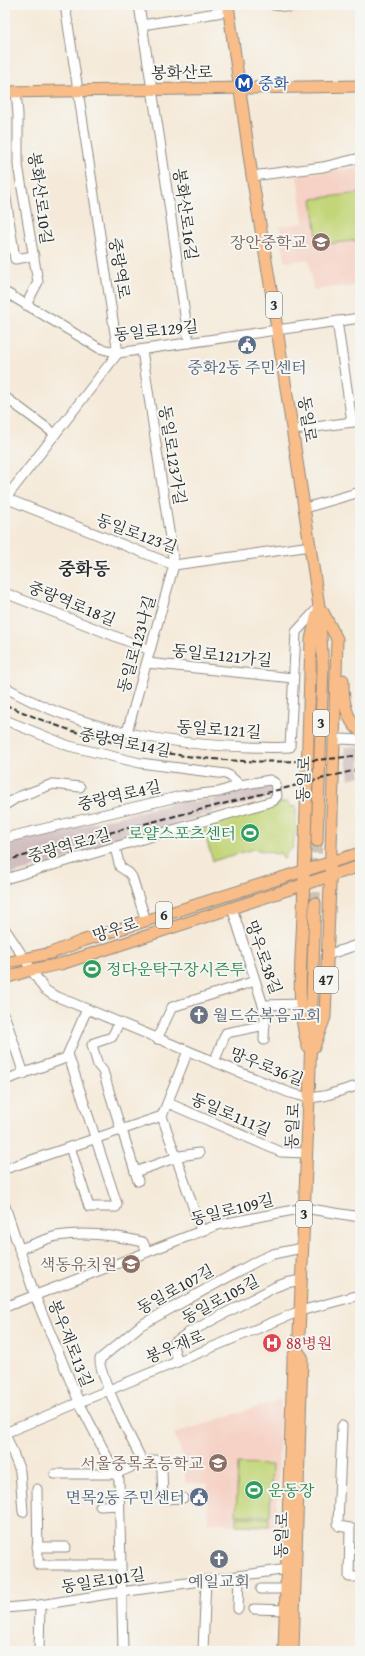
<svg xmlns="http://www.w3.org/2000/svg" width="365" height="1656" font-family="'Gentium Book Plus','Noto Serif KR',serif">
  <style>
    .built { fill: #f6d1c5 }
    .industrial { fill: #d1bfbf }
    .green { fill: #c2d578; stroke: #768052 }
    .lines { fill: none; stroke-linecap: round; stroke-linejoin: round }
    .major-tunnel { stroke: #cdc4b6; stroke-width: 11; stroke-dasharray: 11 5.5; stroke-linecap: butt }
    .minor-casing { stroke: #908a82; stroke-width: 11 }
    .major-casing { stroke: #908a82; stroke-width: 13 }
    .minor { stroke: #fff; stroke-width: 9 }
    .major { stroke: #f8bd88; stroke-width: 11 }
    .rail { stroke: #2b2b2b; stroke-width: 2; stroke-dasharray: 6 3; stroke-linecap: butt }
    .labels { text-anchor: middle; stroke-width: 4; stroke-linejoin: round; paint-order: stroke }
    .shield { fill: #f6f6f2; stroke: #686867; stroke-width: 1 }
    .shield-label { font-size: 15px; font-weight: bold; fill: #2b2b2b }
    .street-label { font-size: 16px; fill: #2b2b2b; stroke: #f6f6f2 }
    .transit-label { font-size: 16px; fill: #164399; stroke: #f6f6f2; text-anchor: start }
    .education-label { font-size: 16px; fill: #785e54; stroke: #f6f6f2; text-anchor: end }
    .service-label { font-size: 16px; fill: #4e5e75; stroke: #f6f6f2 }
    .leisure-label { font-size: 16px; fill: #27864d; stroke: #f6f6f2; text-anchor: start }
    .worship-label { font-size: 16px; fill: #5b616d; stroke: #f6f6f2; text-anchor: start }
    .health-label { font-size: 16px; fill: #be3a42; stroke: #f6f6f2; text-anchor: start }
    .quarter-label { font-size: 18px; font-weight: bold; fill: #2b2b2b; stroke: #f6f6f2 }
  </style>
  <rect width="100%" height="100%" fill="#f6f6f2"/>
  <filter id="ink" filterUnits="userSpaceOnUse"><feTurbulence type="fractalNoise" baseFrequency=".025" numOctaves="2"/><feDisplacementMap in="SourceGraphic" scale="8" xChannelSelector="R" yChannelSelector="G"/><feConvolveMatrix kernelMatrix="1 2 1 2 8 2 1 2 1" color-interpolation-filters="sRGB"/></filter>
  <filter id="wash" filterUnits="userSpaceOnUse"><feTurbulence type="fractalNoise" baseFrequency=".012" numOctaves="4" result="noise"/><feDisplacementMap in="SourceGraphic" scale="16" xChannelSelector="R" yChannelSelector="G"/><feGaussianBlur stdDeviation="0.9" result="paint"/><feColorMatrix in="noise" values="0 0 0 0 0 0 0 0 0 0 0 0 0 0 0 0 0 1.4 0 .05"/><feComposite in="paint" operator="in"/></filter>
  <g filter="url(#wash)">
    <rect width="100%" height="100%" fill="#f5ead9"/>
    <!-- built -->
    <g class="built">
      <polygon points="360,166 360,283 346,288 343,286 313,290 309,259 285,262 280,226 303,223 297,175 354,168"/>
      <polygon points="281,1399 276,1528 229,1526 226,1523 208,1522 207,1484 185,1483 185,1461 174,1434"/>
    </g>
    <!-- industrial -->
    <g class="industrial">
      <polygon points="360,746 360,776 349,779 344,747"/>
      <polygon points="271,785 272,797 215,811 213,799"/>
      <polygon points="210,799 214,812 50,864 5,876 5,842 41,832 69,829 185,800 186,803"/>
    </g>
    <!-- green -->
    <g class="green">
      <polygon points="360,193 360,240 318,245 312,199"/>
      <polygon points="288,801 290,807 296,806 296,827 293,848 286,853 285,858 283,859 281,853 277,854 254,849 213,861 202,826"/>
      <polygon points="238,1464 272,1465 270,1516 236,1515"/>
      <polygon points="236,1517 269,1518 269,1526 236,1525"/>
    </g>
  </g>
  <g filter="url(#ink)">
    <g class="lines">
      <!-- major-tunnel -->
      <polyline class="major-tunnel" points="315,903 317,841"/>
      <defs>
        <g id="minor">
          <polyline points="139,5 160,141 189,343"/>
          <polyline points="274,5 290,7 295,5"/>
          <polyline points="142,25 229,11"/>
          <polyline points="16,91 18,114 18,165 38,282 26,305"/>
          <polyline points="252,176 323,167 360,158"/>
          <polyline points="5,192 15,259 34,256"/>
          <polyline points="5,292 99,348 118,353 360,318"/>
          <polyline points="337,321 352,422"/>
          <polyline points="5,397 55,434"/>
          <polyline points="293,430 360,421"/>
          <polyline points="5,498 174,565 311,546"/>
          <polyline points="5,499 118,353 65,5"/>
          <polyline points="305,508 360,492"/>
          <polyline points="5,593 150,650"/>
          <polyline points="147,663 293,678"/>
          <path d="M5 687C77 729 168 745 251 747 264 747 277 748 290 747L296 632 318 608"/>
          <polyline points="5,720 69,746 140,763 226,774 230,776 240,785"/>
          <polyline points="127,732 174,565 142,350"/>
          <polyline points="334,742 341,739 360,740"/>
          <polyline points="5,805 18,797 53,784 80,787"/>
          <polyline points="5,838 181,796 219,792 240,785 270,780 275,783 277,796 273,801 5,879"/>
          <polyline points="115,848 120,867 129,873 132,877 146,921"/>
          <polyline points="232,908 263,1005 301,1004"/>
          <polyline points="5,929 44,989 53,995 290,1093 309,1098 324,1096 360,1085"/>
          <polyline points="327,955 360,944"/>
          <polyline points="263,1005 265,1017 264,1040"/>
          <polyline points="5,1017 24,1074"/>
          <polyline points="119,1023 112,1037 94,1043 92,1045 98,1065 103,1071 121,1130"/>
          <polyline points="157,1039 172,1007 255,981"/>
          <polyline points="188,1051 162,1116 201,1230"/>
          <polyline points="68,1054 117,1204 116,1207 89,1207 70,1147"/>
          <polyline points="214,1062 226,1033 265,1025"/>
          <polyline points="5,1080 66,1058 87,1009"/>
          <polyline points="168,1103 281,1152 306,1153"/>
          <polyline points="122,1130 138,1181"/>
          <polyline points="5,1169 162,1116"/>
          <polyline points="135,1172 180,1156 199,1153"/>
          <polyline points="5,1206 35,1296 79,1402 119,1480 123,1651"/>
          <path d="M19 1249C32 1245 45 1239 57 1236 87 1231 115 1235 143 1242L147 1252"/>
          <polyline points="5,1307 217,1225 304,1208 360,1217"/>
          <polyline points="178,1362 173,1346 175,1342 188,1333 275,1287 286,1283 301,1280"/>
          <polyline points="342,1426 338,1523 339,1526 350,1528 349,1577 360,1577"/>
          <polyline points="5,1433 300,1311 360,1295"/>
          <polyline points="5,1433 20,1471 23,1512"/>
          <polyline points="55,1474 115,1474 143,1462"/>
          <polyline points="37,1489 38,1564 39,1565 120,1565"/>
          <path d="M183 1498 163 1499 162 1469 159 1462 156 1460 143 1462C135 1447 97 1371 100 1359L141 1325 259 1260 273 1254 302 1248"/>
          <polyline points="100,1506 119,1505"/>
          <polyline points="37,1547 66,1547"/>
          <polyline points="261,1589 287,1589"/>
          <polyline points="5,1608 40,1605 121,1592 288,1569"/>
          <polyline points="238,1609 239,1576"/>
          <polyline points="254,1609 286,1610"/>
          <polyline points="39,1651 40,1605"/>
          <polyline points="203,1651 206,1580"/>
        </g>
        <g id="major">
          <polyline points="228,5 252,176 272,296 319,606 323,667 317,841"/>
          <polyline points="5,92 360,86"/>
          <path d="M343 680C343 698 345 719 360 731"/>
          <polyline points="5,963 51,953 82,941 360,853"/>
          <polyline points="5,978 31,970 61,964 360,866"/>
          <path d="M308 1047C295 1005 302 955 303 912 305 821 309 730 311 639L317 614"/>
          <polyline points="314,1047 325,1017 330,885 337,639 323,612"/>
          <polyline points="284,1651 293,1360 293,1357 297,1350 299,1335 309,1098 315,903"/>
          <polyline points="293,1651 302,1357 297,1350"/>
        </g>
      </defs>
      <!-- minor casing -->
      <use href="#minor" class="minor-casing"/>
      <!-- major casing -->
      <use href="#major" class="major-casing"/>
      <!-- minor -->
      <use href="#minor" class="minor"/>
      <!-- major -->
      <use href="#major" class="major"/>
      <!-- rail -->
      <g class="rail">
        <path d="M5 705C24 712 42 721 61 727 155 759 262 770 360 755"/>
        <polyline points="5,861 89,838 360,769"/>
      </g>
    </g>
  </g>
  <!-- icons -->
  <defs>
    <symbol id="metro-disc" viewBox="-11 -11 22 22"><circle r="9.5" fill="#1a4fb4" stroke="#f6f6f2"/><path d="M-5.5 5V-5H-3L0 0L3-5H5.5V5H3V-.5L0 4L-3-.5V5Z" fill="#fff"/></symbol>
    <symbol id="school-disc" viewBox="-11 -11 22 22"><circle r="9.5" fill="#8d6e63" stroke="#f6f6f2"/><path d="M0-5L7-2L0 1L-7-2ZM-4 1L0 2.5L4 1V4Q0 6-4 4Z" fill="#fff"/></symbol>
    <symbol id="civic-disc" viewBox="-11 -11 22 22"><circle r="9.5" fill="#5c6f8a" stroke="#f6f6f2"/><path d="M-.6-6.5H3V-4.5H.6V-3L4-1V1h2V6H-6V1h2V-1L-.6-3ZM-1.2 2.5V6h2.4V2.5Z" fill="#fff"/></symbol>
    <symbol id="stadium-disc" viewBox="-11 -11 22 22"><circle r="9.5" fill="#2e9e5b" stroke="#f6f6f2"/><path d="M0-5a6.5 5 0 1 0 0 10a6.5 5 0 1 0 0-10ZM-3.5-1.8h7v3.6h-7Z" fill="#fff"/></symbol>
    <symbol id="church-disc" viewBox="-11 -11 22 22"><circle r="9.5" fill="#6b7280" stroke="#f6f6f2"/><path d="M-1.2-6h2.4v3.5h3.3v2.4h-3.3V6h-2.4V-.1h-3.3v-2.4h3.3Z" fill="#fff"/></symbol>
    <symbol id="hospital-disc" viewBox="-11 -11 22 22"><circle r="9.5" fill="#e0444e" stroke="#f6f6f2"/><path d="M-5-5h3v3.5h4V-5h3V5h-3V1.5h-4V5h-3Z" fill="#fff"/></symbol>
  </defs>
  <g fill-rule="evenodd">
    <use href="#metro-disc" x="233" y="72" width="22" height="22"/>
    <use href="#school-disc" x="310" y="231" width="22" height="22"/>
    <use href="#civic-disc" x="236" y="334" width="22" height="22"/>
    <use href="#stadium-disc" x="239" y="822" width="22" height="22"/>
    <use href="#stadium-disc" x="81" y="958" width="22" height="22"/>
    <use href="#church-disc" x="188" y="1004" width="22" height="22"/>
    <use href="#school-disc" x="120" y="1253" width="22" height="22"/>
    <use href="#hospital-disc" x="261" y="1332" width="22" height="22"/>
    <use href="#school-disc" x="207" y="1452" width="22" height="22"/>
    <use href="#stadium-disc" x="243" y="1479" width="22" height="22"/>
    <use href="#civic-disc" x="188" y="1486" width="22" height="22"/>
    <use href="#church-disc" x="208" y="1548" width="22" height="22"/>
  </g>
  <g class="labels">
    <!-- shield labels -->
    <g class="shield">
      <rect x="266" y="292" width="16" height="26" rx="3"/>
      <rect x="313" y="710" width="16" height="26" rx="3"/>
      <rect x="156" y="902" width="16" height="26" rx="3"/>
      <rect x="314" y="967" width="24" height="26" rx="3"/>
      <rect x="296" y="1201" width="16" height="26" rx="3"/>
    </g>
    <g class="shield-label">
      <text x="274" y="310">3</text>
      <text x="321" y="728">3</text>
      <text x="164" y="920">6</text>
      <text x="326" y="985">47</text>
      <text x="304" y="1219">3</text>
    </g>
    <!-- street labels -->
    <g class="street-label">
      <text transform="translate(182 72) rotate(-1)" y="6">봉화산로</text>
      <text transform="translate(41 198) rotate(82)" y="6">봉화산로10길</text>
      <text transform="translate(186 214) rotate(82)" y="6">봉화산로16길</text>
      <text transform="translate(120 268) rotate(81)" y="6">중랑역로</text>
      <text transform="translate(156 330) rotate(-6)" y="6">동일로129길</text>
      <text transform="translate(308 419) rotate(81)" y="6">동일로</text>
      <text transform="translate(173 455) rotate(81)" y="6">동일로123가길</text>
      <text transform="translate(137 533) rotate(20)" y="6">동일로123길</text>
      <text transform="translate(72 603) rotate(22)" y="6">중랑역로18길</text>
      <text transform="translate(136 644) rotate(-74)" y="6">동일로123나길</text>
      <text transform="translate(222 655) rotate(6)" y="6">동일로121가길</text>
      <text transform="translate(219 729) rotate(4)" y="6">동일로121길</text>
      <text transform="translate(125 742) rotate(11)" y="6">중랑역로14길</text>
      <text transform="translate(303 779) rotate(-88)" y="6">동일로</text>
      <text transform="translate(119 795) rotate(-13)" y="6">중랑역로4길</text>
      <text transform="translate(69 845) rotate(-16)" y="6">중랑역로2길</text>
      <text transform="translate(115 929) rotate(-18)" y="6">망우로</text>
      <text transform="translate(264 957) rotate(70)" y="6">망우로38길</text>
      <text transform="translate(267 1066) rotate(21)" y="6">망우로36길</text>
      <text transform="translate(231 1114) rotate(23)" y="6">동일로111길</text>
      <text transform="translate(292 1126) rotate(-87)" y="6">동일로</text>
      <text transform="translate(232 1209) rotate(-14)" y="6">동일로109길</text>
      <text transform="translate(175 1289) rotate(-29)" y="6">동일로107길</text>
      <text transform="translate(220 1299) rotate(-28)" y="6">동일로105길</text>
      <text transform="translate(71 1343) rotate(68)" y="6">봉우재로13길</text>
      <text transform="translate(175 1346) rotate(-22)" y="6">봉우재로</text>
      <text transform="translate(281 1535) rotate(-88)" y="6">동일로</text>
      <text transform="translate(103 1580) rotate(-9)" y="6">동일로101길</text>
    </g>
    <!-- transit labels -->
    <g class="transit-label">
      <text x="258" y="89">중화</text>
    </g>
    <!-- education labels -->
    <g class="education-label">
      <text x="307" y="248">장안중학교</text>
      <text x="117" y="1270">색동유치원</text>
      <text x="204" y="1469">서울중목초등학교</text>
    </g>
    <!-- service labels -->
    <g class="service-label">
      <text x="247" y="373">중화2동 주민센터</text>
      <text x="185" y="1503" text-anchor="end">면목2동 주민센터</text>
    </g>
    <!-- leisure labels -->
    <g class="leisure-label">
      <text x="236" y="839" text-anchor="end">로얄스포츠센터</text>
      <text x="106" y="975">정다운탁구장시즌투</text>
      <text x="268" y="1496">운동장</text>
    </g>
    <!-- worship labels -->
    <g class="worship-label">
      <text x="213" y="1021">월드순복음교회</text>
      <text x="219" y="1587" text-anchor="middle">예일교회</text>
    </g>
    <!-- health labels -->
    <g class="health-label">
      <text x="286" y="1349">88병원</text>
    </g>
    <!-- quarter labels -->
    <g class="quarter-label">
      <text x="84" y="575">중화동</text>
    </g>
  </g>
  <!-- margin -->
  <rect width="365" height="1656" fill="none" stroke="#f6f6f2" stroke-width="20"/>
</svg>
